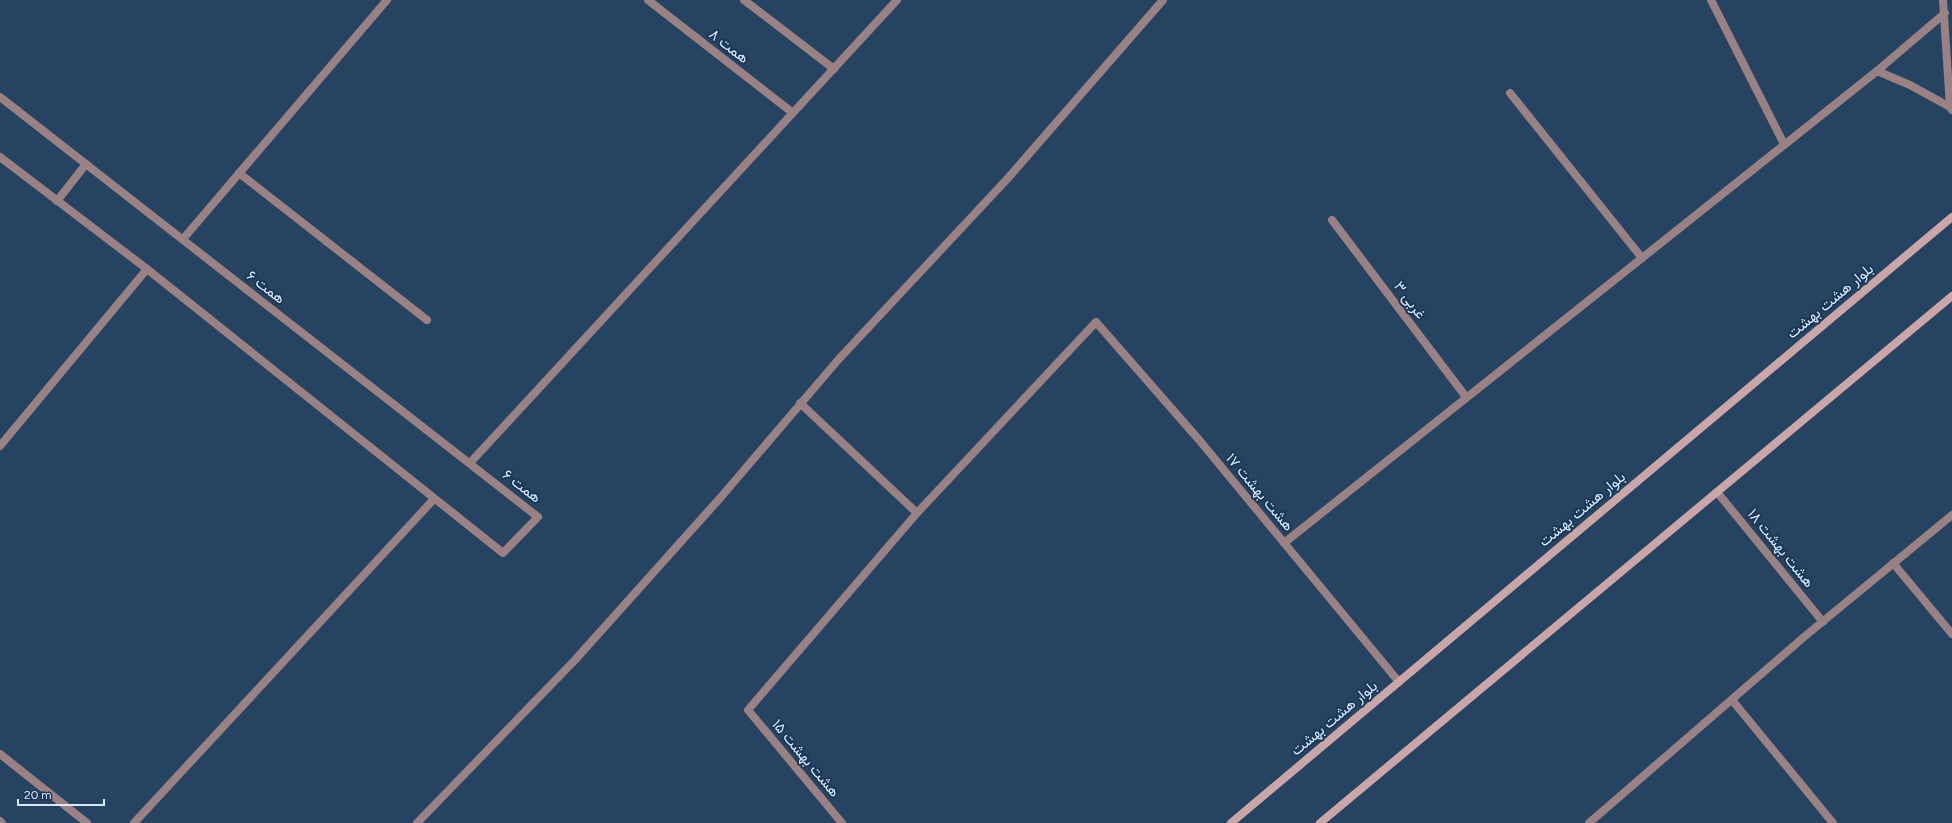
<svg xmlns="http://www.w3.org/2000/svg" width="1952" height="823" font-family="Figtree,Vazirmatn,sans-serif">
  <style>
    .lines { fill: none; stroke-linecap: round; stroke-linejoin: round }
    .street { stroke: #9a8284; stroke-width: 8 }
    .secondary { stroke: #cba6a9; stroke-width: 8 }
    .labels { text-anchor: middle; stroke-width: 4; stroke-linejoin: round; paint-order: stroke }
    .street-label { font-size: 15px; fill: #d8e9fd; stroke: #1c3857 }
  </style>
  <rect width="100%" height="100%" fill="#264362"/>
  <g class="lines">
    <!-- street -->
    <g class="street">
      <polyline points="648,0 793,113"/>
      <polyline points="744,0 834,69"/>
      <polyline points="1711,0 1784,144"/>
      <polyline points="1943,0 1950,107 1952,110"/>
      <polyline points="1877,71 1910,85 1950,107"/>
      <polyline points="1510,93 1642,258"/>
      <polyline points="0,97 538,517 503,553 147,269 0,157"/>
      <polyline points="239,173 427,320"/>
      <polyline points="57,201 86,164"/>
      <polyline points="1332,220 1466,397"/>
      <polyline points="183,239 387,0"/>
      <polyline points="800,403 917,513"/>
      <polyline points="0,446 147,269"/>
      <polyline points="470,463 897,0"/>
      <polyline points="1717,492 1823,622"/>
      <polyline points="1284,543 1877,71 1945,13"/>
      <polyline points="1893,563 1952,634"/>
      <polyline points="1732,700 1833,823"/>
      <polyline points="0,754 87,823"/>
      <polyline points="0,821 2,823"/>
      <polyline points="134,823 434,499"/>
      <polyline points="417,823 575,660 721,497 838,360 1009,177 1163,0"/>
      <polyline points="842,823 748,710 917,513 1096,322 1200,441 1399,682"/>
      <polyline points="1589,823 1804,637 1952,515"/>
    </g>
    <!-- secondary -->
    <g class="secondary">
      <polyline points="1231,823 1952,217"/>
      <polyline points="1320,823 1952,296"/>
    </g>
  </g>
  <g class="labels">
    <!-- street labels -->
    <g class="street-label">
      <text transform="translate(729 46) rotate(38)" y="5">همت ۸</text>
      <text transform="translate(266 287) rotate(38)" y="5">همت ۶</text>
      <text transform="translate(1410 300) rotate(53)" y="5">غربی ۳</text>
      <text transform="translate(1830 301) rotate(-40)" y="5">بلوار هشت بهشت</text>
      <text transform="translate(522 486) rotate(38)" y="5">همت ۶</text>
      <text transform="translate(1260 492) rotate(50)" y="5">هشت بهشت ۱۷</text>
      <text transform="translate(1582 509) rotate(-40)" y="5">بلوار هشت بهشت</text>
      <text transform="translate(1781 548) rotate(51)" y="5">هشت بهشت ۱۸</text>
      <text transform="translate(1334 718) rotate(-40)" y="5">بلوار هشت بهشت</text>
      <text transform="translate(806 758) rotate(50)" y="5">هشت بهشت ۱۵</text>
    </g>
  </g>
  <!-- scale -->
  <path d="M18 799v6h86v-6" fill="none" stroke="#d8e9fd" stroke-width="2"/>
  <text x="24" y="799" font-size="12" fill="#d8e9fd" stroke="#1c3857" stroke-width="3" paint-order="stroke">20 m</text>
</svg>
